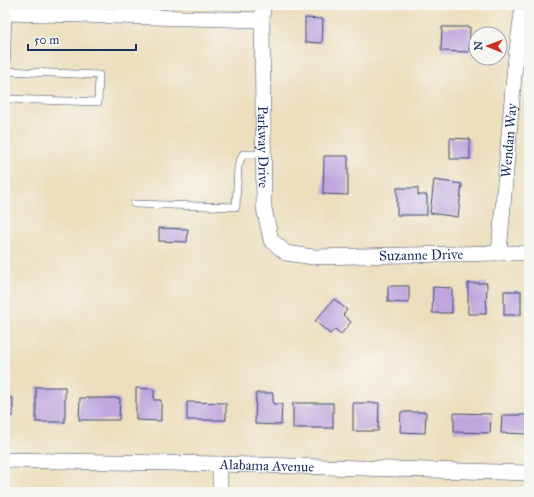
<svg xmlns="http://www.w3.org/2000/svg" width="534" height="497" font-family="'IM FELL Great Primer',serif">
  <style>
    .building { fill: #bfa7de }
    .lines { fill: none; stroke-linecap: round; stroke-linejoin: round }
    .lane-casing { stroke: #3a496c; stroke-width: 8 }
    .street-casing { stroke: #3a496c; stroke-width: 16 }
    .lane { stroke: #fff; stroke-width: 7 }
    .street { stroke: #fff; stroke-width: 15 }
    .labels { text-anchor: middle; stroke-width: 3; stroke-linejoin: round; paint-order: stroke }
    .street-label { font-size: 14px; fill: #1b2f5e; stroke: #f6f6f2 }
  </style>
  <rect width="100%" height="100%" fill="#f6f6f2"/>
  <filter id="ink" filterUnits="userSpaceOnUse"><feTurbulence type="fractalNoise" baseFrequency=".025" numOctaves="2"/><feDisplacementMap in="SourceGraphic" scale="8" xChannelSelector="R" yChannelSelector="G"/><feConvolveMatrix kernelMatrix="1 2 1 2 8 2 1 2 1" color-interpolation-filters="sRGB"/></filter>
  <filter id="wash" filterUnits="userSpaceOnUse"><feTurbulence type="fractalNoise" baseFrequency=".012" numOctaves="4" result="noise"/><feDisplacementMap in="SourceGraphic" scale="16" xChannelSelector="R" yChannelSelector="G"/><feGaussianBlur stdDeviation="0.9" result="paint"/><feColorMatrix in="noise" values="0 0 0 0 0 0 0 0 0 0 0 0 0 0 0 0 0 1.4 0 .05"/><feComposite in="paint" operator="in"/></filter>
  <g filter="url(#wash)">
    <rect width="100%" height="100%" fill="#eddfbd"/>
    <g id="blocks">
      <!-- building -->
      <g class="building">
        <polygon points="305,18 323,19 322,43 305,42"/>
        <polygon points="442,27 470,27 469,52 441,51"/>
        <polygon points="450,138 470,139 470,159 450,159"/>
        <polygon points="324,156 348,156 348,195 323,194"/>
        <polygon points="434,180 462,184 458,217 430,213"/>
        <polygon points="397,188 418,188 418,195 427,195 427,215 397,215"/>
        <polygon points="159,228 188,229 187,242 159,241"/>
        <polygon points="468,283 487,283 486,314 468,314"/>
        <polygon points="388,286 409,286 409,303 388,302"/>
        <polygon points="433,287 452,288 452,313 432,313"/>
        <rect x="504" y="291" width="17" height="24"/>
        <polygon points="334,299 347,310 343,315 351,322 341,334 335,329 330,334 315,321"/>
        <rect x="36" y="387" width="29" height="35"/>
        <polygon points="136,388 154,389 154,400 161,400 161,421 136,420"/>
        <polygon points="256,393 273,393 273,404 282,404 281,425 255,424"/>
        <rect x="5" y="398" width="8" height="18"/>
        <polygon points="80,398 120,398 119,420 79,420"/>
        <polygon points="187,402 226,403 226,420 187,420"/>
        <rect x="293" y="403" width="40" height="25"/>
        <polygon points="353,403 379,403 378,431 353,431"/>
        <polygon points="401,412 426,412 425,433 400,432"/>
        <polygon points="454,413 491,414 490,433 454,432"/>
        <polygon points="502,415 529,415 529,434 501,433"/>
      </g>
    </g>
  </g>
  <g filter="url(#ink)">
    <use href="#blocks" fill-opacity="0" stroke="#3a496c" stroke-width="1"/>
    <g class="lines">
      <defs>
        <g id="lane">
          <polyline points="5,71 99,75 98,102 5,99"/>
          <polyline points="5,98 8,13"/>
          <polyline points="134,204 236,207 238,166 243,154 264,154"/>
        </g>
        <g id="street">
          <path id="s1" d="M263 5 262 20 264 208 271 240 286 253 313 257 499 253H529"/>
          <polyline points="5,13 262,20"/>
          <path id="s2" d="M499 253 515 64 522 13 526 5"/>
          <path id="s3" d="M5 460 220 464 529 473"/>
          <polyline points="220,492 220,464"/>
        </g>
      </defs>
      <!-- lane casing -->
      <use href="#lane" class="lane-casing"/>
      <!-- street casing -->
      <use href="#street" class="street-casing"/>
      <!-- lane -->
      <use href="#lane" class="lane"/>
      <!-- street -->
      <use href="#street" class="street"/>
    </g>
  </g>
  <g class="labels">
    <!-- street labels -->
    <g class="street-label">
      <text dy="5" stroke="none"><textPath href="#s2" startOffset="113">Wendan Way</textPath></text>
      <text dy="5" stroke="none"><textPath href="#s1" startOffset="142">Parkway Drive</textPath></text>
      <text dy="5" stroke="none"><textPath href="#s1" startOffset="391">Suzanne Drive</textPath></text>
      <text dy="5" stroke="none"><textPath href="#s3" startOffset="262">Alabama Avenue</textPath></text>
    </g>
  </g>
  <!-- margin -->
  <rect width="534" height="497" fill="none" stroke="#f6f6f2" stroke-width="20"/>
  <!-- north arrow -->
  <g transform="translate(488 46) rotate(271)"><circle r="19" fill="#f6f6f2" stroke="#9ea6b7"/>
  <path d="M0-3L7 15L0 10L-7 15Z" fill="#c8321e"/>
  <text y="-6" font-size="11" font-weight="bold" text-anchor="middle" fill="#1b2f5e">N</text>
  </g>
  <!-- scale -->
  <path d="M28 44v6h108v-6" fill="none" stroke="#1b2f5e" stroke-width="2"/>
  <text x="34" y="44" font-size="12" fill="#1b2f5e" stroke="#f6f6f2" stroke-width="3" paint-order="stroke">50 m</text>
</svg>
